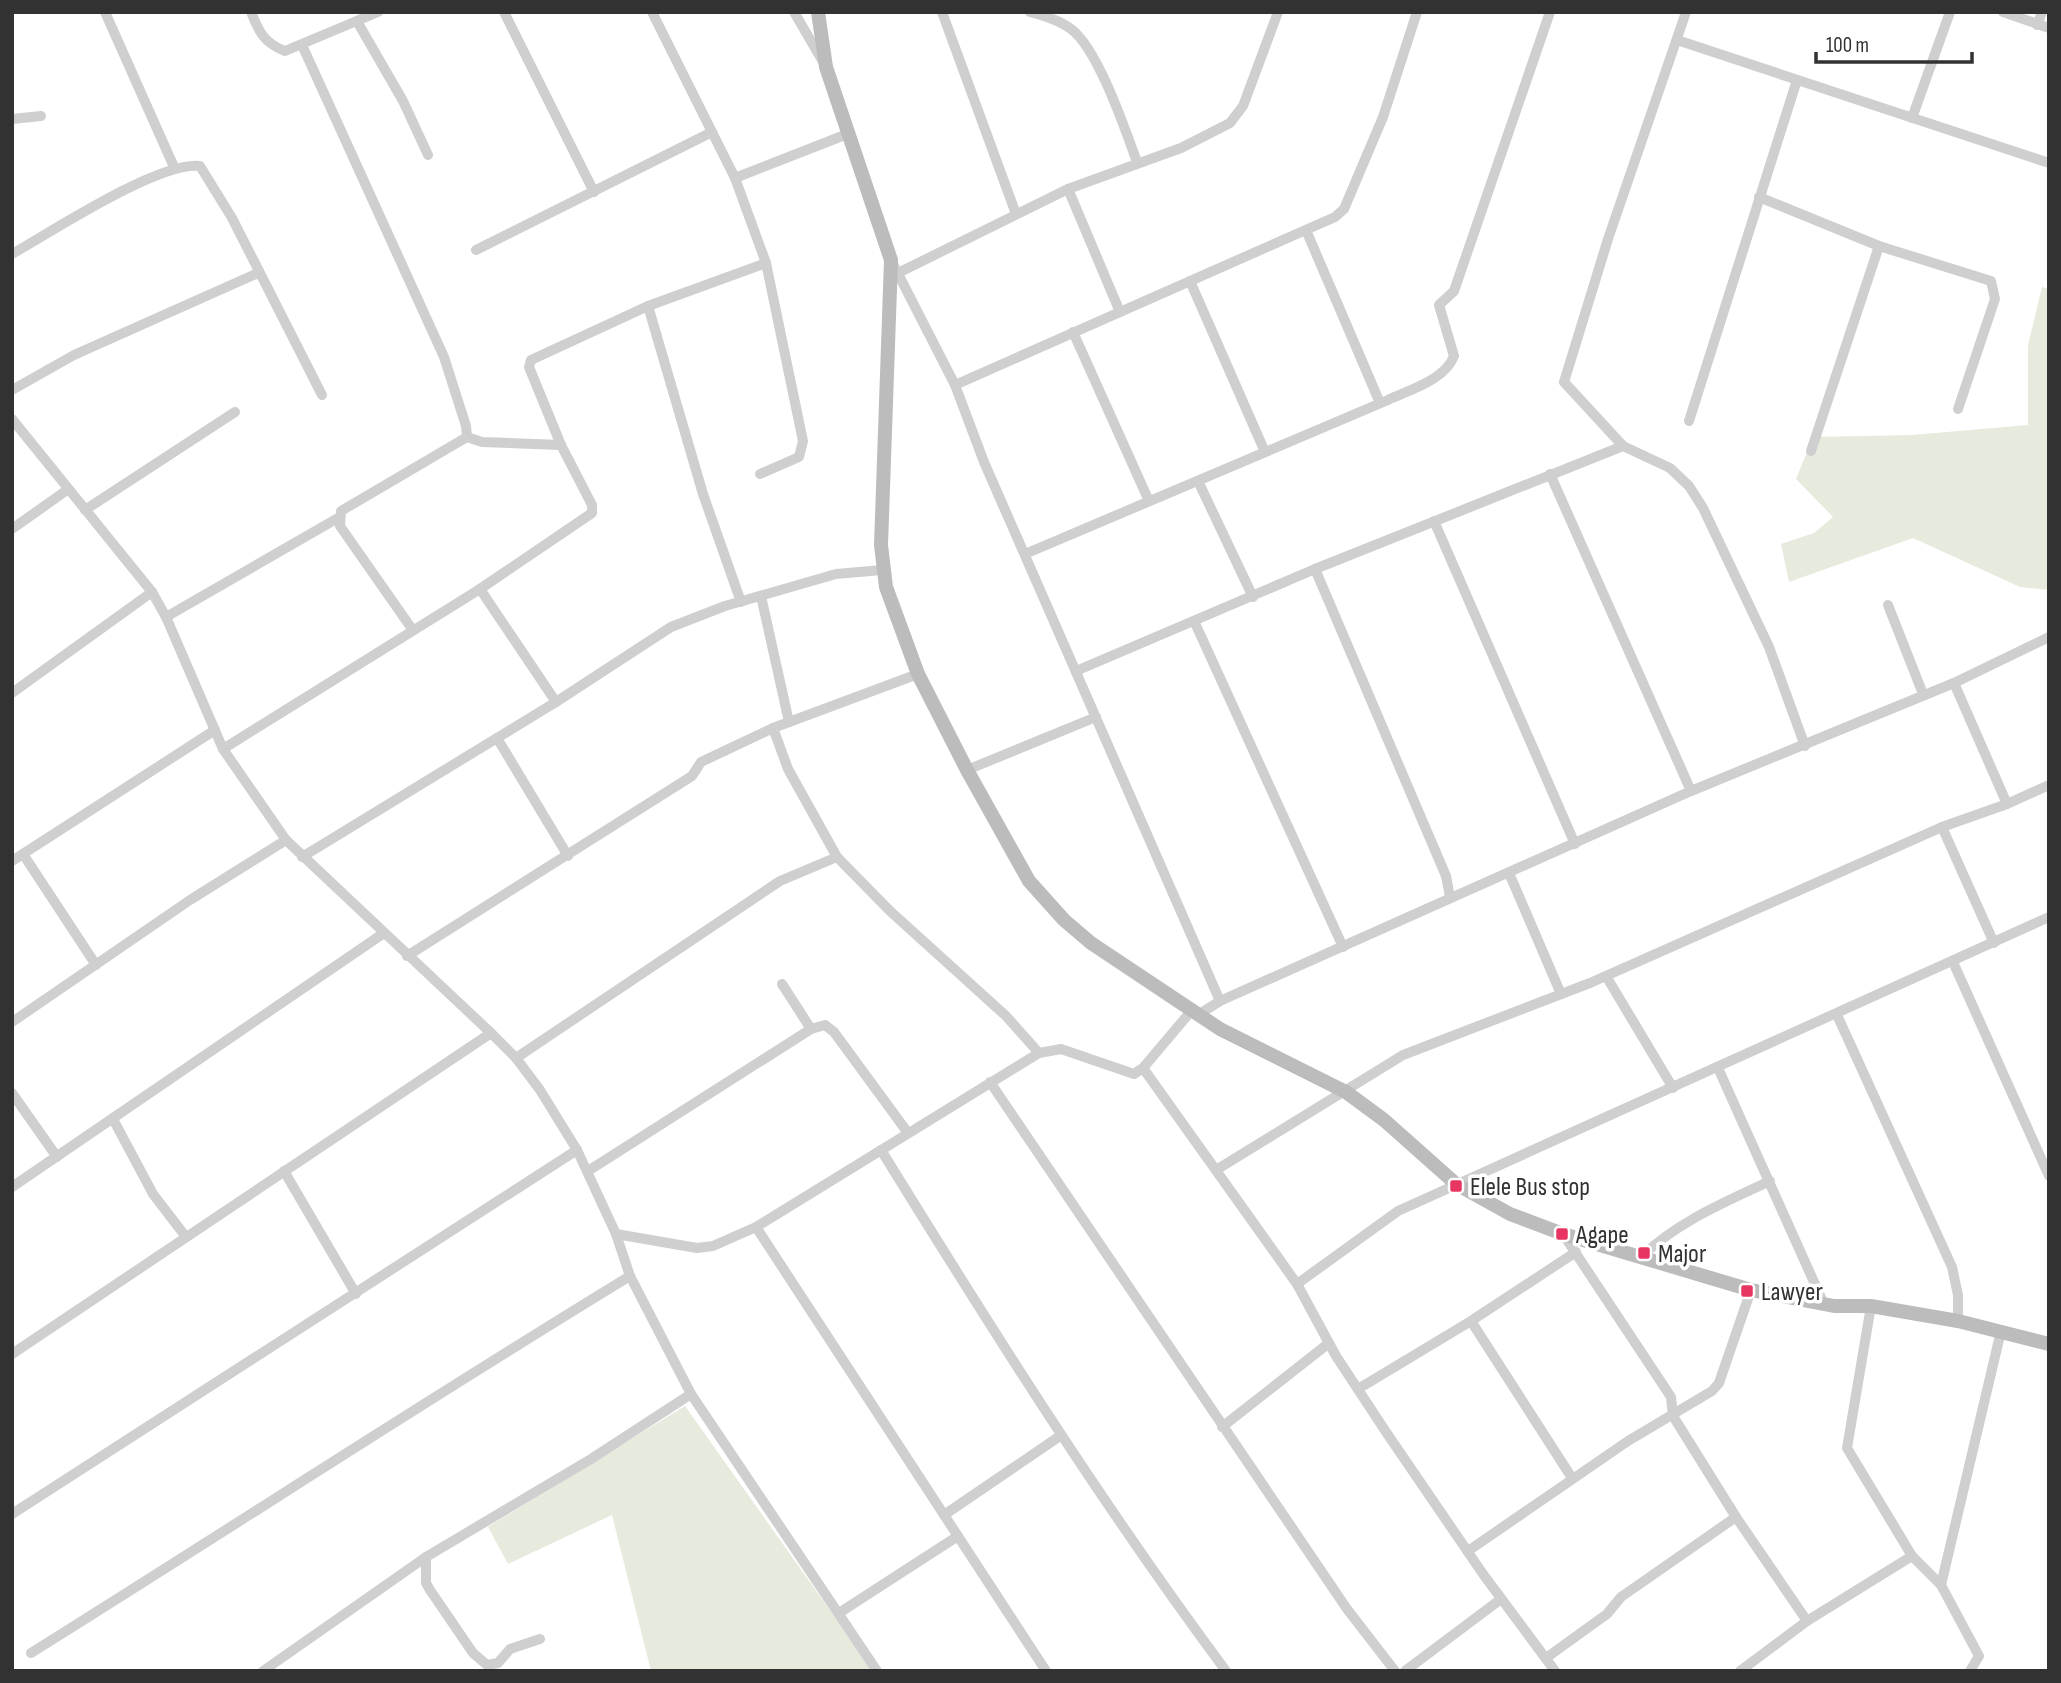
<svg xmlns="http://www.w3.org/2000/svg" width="2061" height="1683" font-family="'Sofia Sans Condensed',sans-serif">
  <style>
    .green { fill: #e7ebdd }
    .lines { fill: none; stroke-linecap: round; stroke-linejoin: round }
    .street { stroke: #cfcfcf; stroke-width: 10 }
    .secondary { stroke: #bcbcbc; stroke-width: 14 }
    .poi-dot { fill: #e83561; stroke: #fff; stroke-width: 2.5 }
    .labels { text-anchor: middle; stroke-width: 7; stroke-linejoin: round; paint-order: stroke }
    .poi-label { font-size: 26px; fill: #323232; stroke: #fff; text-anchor: start }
  </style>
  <rect width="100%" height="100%" fill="#fff"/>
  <!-- green -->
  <g class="green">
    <polygon points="2042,287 2049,289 2049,590 2020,587 1913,538 1789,582 1781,544 1814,533 1833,517 1796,479 1813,437 1912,435 2028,425 2028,345"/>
    <polygon points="685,1406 873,1671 651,1671 612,1515 508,1564 488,1527"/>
  </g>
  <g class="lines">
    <!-- street -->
    <g class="street">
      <polyline points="105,12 174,167"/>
      <path d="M251 12C259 32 264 43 285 51L378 12"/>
      <polyline points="504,12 594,192"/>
      <polyline points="652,12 735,178 766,263 803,441 799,457 760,474"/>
      <polyline points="794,12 822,60"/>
      <polyline points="942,12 1016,214"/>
      <path d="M1030 12C1044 16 1059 20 1071 29 1098 49 1125 129 1137 162"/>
      <polyline points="1686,12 1608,239 1564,382 1623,446 1670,468 1689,486 1703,508 1769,647 1805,746"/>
      <polyline points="2003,12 2049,28"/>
      <polyline points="358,23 403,101 428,155"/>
      <polyline points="2037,25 2042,12"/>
      <polyline points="1677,40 2049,163"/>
      <polyline points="302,45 444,357 466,426 467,437 341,511 340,526 412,629"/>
      <polyline points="1912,118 1950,12"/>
      <polyline points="12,119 41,116"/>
      <polyline points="735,178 850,133"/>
      <polyline points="1068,189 1120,312"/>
      <polyline points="1759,197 1879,246 1991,281 1995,299 1958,409"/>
      <polyline points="1306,230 1380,403"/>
      <polyline points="476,250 712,132"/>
      <path d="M12 254C51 232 159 161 200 166L232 218 322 395"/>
      <polyline points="891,260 955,385 984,462 1220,1001"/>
      <polyline points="900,272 1068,189 1181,148 1230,123 1243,106 1278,12"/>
      <polyline points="1190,281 1265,452"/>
      <polyline points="648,306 703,494 741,602"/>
      <polyline points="1073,332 1149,501"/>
      <polyline points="955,385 1335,217 1344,209 1383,117 1417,12"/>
      <polyline points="12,390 74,355 258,273"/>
      <polyline points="12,419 152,592 166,617 223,749 286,840 491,1033 516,1058 540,1090 577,1150 616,1234 630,1276 691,1394 877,1671"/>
      <polyline points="1689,421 1797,80"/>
      <polyline points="467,437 482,442 561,445"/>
      <polyline points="1811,451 1879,246"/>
      <polyline points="1550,474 1691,791"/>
      <polyline points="1198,481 1253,597"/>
      <polyline points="85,510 235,412"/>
      <polyline points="1434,521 1575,844"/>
      <polyline points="12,529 67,490"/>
      <path d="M1025 554 1388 400C1409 390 1445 380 1454 356L1439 305 1454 291 1550 12"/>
      <polyline points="1315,569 1446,876 1450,897"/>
      <polyline points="480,589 556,702"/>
      <polyline points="761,596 789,722"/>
      <polyline points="1888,605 1923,694"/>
      <polyline points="166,617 338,518"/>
      <polyline points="1195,623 1343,947"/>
      <polyline points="1076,671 1315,569 1623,446"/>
      <polyline points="1954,683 2007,804"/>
      <polyline points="12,693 152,592"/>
      <polyline points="773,728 788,769 837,857 890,911 1006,1016 1039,1053"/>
      <polyline points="497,738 568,856"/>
      <polyline points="223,749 480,589 592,513 592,505 561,445 529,367 531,360 648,306 766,263"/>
      <polyline points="967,770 1096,717"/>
      <polyline points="1942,827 1994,943"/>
      <polyline points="23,854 96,965"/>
      <polyline points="302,857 556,702 671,627 725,606 836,574 882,570"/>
      <polyline points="12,861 215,730"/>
      <polyline points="1509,873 1561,994"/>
      <polyline points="407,956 692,776 701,762 773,728 918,674"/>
      <polyline points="1953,962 2049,1176"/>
      <polyline points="1606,976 1673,1088"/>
      <polyline points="782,984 811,1029"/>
      <polyline points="1198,1015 1220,1001 1691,791 1954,683 2049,637"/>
      <polyline points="1837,1015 1952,1267 1958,1295 1958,1321"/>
      <polyline points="12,1022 190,900 286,840"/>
      <polyline points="516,1058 780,881 837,857"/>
      <polyline points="1143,1068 1297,1284 1336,1356 1386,1432 1483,1574 1555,1671"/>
      <polyline points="1718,1068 1823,1302"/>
      <polyline points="990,1082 1347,1609 1395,1671"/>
      <polyline points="12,1093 57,1157"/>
      <polyline points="113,1119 153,1194 186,1237"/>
      <path d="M881 1150C991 1328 1101 1503 1226 1671"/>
      <polyline points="1216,1170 1403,1055 1590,983 1942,827 2007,804 2049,785"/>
      <polyline points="284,1171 356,1294"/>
      <polyline points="588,1171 811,1029 825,1025 834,1032 908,1133"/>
      <polyline points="12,1187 384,933"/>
      <polyline points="756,1227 1046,1671"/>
      <polyline points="616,1234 697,1248 713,1246 756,1227 1039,1053 1061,1049 1134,1074 1143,1068 1192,1010"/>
      <polyline points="1563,1234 1671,1397 1673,1416 1736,1517 1807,1621"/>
      <path d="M1641 1257C1679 1221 1723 1203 1770 1181"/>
      <polyline points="1297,1284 1398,1211 2049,917"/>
      <polyline points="1871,1306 1847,1448 1912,1556"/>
      <polyline points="1471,1321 1572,1478"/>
      <polyline points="12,1354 491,1033"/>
      <polyline points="1358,1389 1471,1321 1576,1252"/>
      <polyline points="1222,1427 1329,1343"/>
      <polyline points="12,1514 577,1150"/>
      <polyline points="944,1515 1060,1436"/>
      <polyline points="1468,1551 1628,1441 1712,1391 1719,1383 1751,1290"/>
      <polyline points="426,1557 426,1583 430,1590 473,1653 487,1665 498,1663 510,1649 540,1639"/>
      <polyline points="839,1613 958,1536"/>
      <path d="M31 1653C231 1528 428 1399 630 1276"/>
      <polyline points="1546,1658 1607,1614 1621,1597 1736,1517"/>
      <polyline points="263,1671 426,1557 591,1459 691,1394"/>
      <polyline points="1405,1671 1501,1599"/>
      <polyline points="1740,1671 1807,1621 1912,1556 1941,1585"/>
      <polyline points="1970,1671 1979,1656 1941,1585 2001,1331"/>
    </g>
    <!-- secondary -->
    <polyline class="secondary" points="818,12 826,67 891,260 881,545 886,587 918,674 967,770 1029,881 1064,920 1091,943 1220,1029 1346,1092 1384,1120 1456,1184 1510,1214 1563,1234 1751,1290 1834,1306 1871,1306 1958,1321 2049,1344"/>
  </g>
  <!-- markers -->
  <g class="poi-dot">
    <rect x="1449" y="1179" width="14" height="14" rx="3.5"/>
    <rect x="1555" y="1227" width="14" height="14" rx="3.5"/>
    <rect x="1637" y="1246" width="14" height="14" rx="3.5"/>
    <rect x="1740" y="1284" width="14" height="14" rx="3.5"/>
  </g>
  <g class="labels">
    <!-- poi labels -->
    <g class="poi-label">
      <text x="1470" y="1195">Elele Bus stop</text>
      <text x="1576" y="1243">Agape</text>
      <text x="1658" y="1262">Major</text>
      <text x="1761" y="1300">Lawyer</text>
    </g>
  </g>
  <!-- border -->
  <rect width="2061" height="1683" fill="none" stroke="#323232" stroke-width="28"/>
  <!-- scale -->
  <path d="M1816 52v10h156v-10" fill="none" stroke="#323232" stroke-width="3.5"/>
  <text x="1826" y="52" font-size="21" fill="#323232" stroke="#ffffff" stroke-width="5" paint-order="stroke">100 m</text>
</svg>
